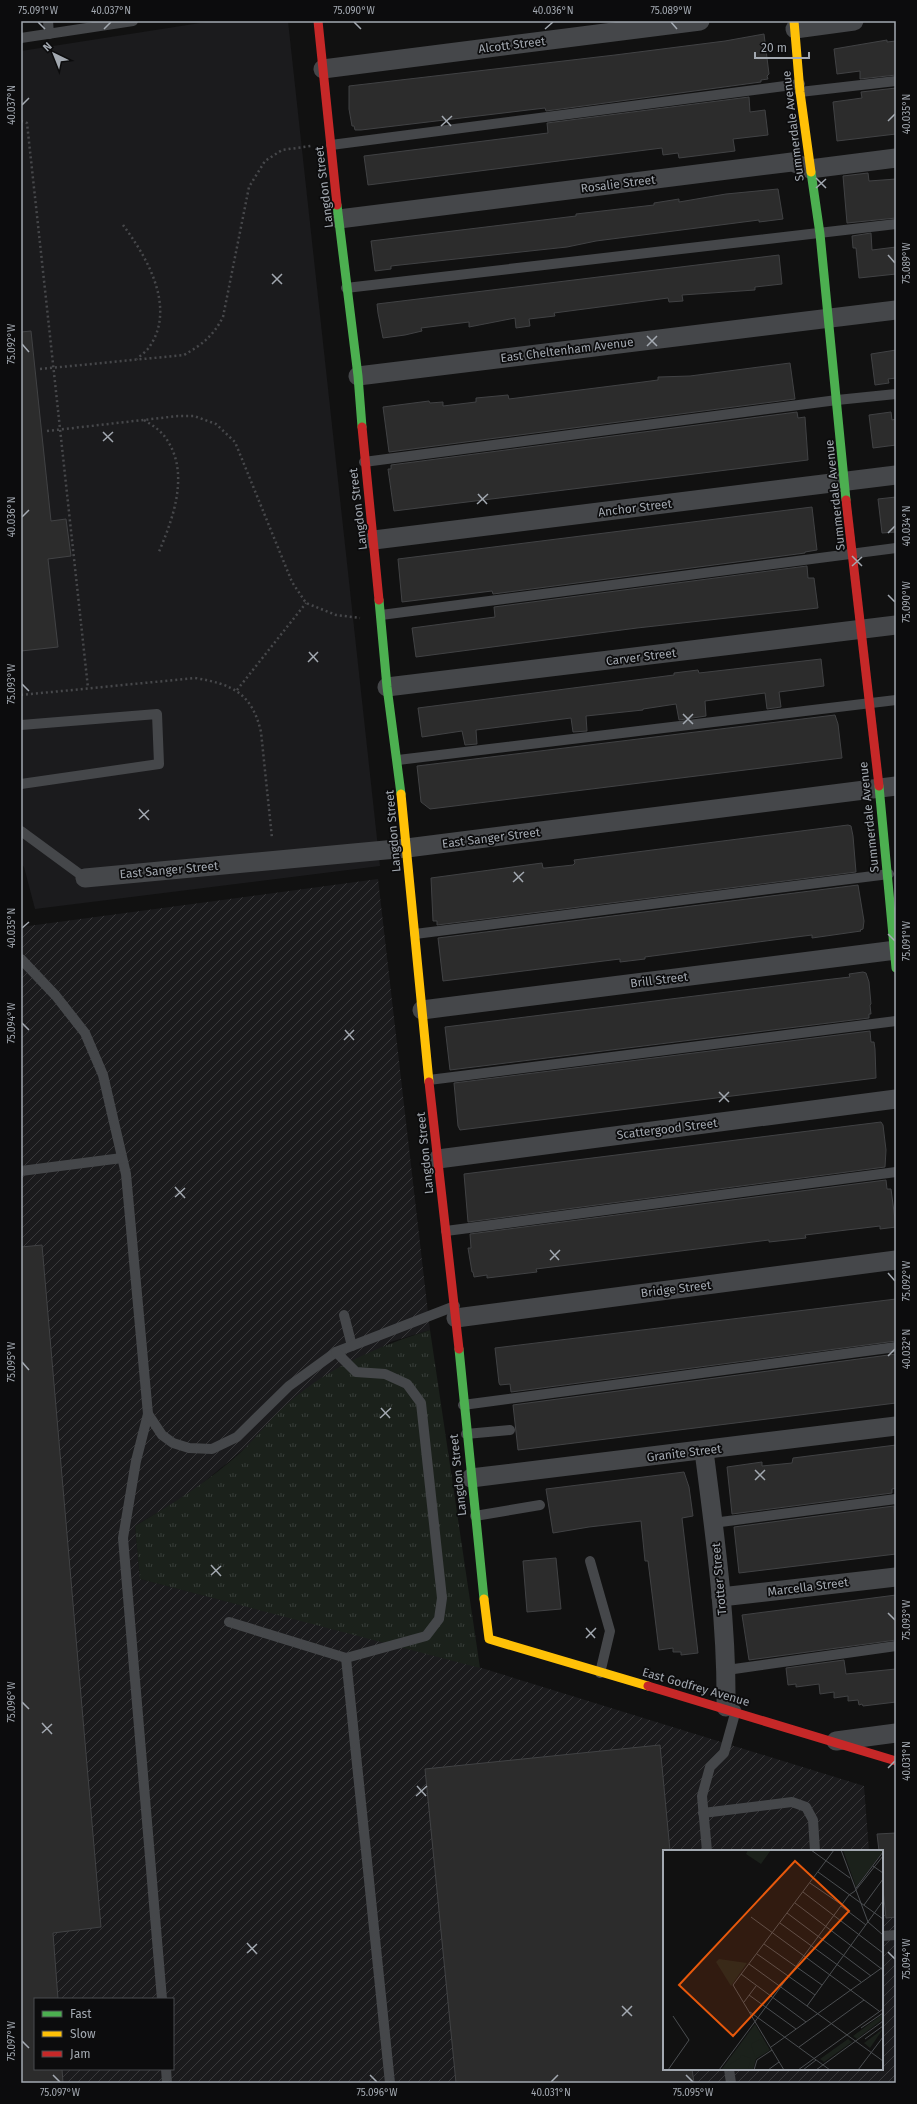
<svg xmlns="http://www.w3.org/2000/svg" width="917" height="2104" font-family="'Fira Sans',sans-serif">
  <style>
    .built { fill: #1b1b1d }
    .industrial { fill: url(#industrial-furrows); fill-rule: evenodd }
    .grass { fill: url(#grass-tufts) }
    .building { fill: #2c2c2c; stroke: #414244 }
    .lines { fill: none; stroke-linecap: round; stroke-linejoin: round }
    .path { stroke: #47484b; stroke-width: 2.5; stroke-dasharray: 2 3; stroke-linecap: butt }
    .lane { stroke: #45474a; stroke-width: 10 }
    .street { stroke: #45474a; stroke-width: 19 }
    .fast { stroke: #4caf50; stroke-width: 9 }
    .slow { stroke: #ffc107; stroke-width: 9 }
    .jam { stroke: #c62828; stroke-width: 9 }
    .ticks { fill: none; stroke: #a3a9b1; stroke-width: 1.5 }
    .labels { text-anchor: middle; stroke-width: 3.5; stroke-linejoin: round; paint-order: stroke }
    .street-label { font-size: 12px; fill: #a3a9b1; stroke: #0c0c0d }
    .inset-road { fill: none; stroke: #4b4e51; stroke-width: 1 }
    .view { fill: #e8590c; fill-opacity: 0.15; stroke: #e8590c; stroke-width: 2 }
    .inset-edge { fill: none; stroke: #a3a9b1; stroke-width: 2 }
    .neatline { fill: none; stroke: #a3a9b1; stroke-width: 1.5 }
    .ticks-label { font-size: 10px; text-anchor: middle; fill: #a3a9b1 }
  </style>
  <defs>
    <pattern id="industrial-furrows" width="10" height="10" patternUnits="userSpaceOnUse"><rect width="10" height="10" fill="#1b1b1d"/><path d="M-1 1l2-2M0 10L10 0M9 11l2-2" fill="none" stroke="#39393b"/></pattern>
    <pattern id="grass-tufts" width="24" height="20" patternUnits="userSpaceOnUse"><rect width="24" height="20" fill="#1b211b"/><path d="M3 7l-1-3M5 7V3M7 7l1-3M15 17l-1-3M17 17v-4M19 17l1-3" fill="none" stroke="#393e3a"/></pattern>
  </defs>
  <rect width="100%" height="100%" fill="#111"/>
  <!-- built -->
  <polygon class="built" points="213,21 288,21 380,866 35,909 24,867 21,864 21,51"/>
  <!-- industrial -->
  <path class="industrial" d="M378 879 430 1330 390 1342 239 1453 192 1492 135 1526 140 1579 449 1658 864 1786 869 1851H664V2069H882V1909L896 1907V2083H21V927ZM35 1999H173V2069H35Z"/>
  <!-- grass -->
  <path class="grass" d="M430 1330 480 1668 140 1579 135 1526C172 1504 208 1482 240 1453 258 1436 273 1415 293 1399 331 1366 382 1345 430 1330Z"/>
  <!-- building -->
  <g class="building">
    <polygon points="764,34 769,74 767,76 768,79 761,80 761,82 546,111 545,108 361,130 355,130 354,126 352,126 349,109 349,86 615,55 725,41"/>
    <polygon points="887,40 887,42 896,41 896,75 860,79 860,71 837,74 834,49"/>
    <polygon points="896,88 896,134 837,141 833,102 862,98 861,92"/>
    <polygon points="749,97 750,112 765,110 768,135 733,139 735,151 679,158 678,153 663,155 662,148 368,185 364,156 548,133 547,123"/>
    <polygon points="868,173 869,181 896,179 896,218 847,223 843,176"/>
    <polygon points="778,189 783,219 759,222 759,220 596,241 567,247 391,266 391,269 375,271 371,241 576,216 576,214 654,205 654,203 679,199 679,202 726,194"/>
    <polygon points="871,233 872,250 896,247 896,274 859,278 856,248 853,248 852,236"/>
    <polygon points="779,255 782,284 755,287 755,290 682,295 683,301 669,302 668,298 554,313 555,316 529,319 530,326 516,328 515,318 469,327 469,322 421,328 422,331 405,335 383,338 378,313 377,304"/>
    <polygon points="31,331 51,521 66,519 71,556 48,559 58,647 21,651 21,332"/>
    <polygon points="896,350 896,378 888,379 889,383 875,385 871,354"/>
    <polygon points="790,363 795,399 389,452 383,407 429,401 430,403 443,402 443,406 476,402 476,398 508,395 509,399 643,382 658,380 658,377 690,376"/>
    <polygon points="797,412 798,418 805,417 808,460 394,511 388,469 391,469 391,465"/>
    <polygon points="891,412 892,420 896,419 896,445 873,448 869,415"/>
    <polygon points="896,497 896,532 882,533 878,499"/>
    <polygon points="812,507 817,550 805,552 805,553 493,594 492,591 402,602 398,559"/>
    <polygon points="807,566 808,578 814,578 818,608 637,628 416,657 412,628 495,617 494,607"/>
    <polygon points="821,659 824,686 779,692 781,707 767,709 765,693 705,701 706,716 679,720 676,704 643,709 643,710 586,716 587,731 573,732 571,718 476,730 477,744 465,745 462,731 422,737 418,708 674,675 674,673 698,670 699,673"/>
    <polygon points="835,715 838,724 842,758 430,809 421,802 417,766"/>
    <polygon points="848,825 851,826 853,836 856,872 437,925 437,921 433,921 431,878 542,863 543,868 545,868 573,865 575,863 574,860"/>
    <polygon points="858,885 864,921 863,929 860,930 861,931 812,938 812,935 796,937 645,957 645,959 620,962 620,959 443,981 438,938"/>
    <polygon points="863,972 866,973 869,982 871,1004 870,1005 871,1014 869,1014 869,1018 450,1070 445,1027 824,980 850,977 849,974"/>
    <polygon points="870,1031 871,1042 874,1042 875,1049 876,1078 460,1130 458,1126 454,1083"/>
    <polygon points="881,1122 883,1125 886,1150 885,1167 468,1222 464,1174"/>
    <polygon points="886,1180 887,1189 891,1189 896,1227 880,1229 880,1226 805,1235 806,1238 769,1242 769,1240 536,1269 537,1272 487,1278 487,1275 474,1277 473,1272 472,1272 468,1248 471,1248 470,1234"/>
    <polygon points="42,1245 101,1927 53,1933 58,1999 35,1999 35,2069 62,2069 63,2083 21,2083 21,1247"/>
    <polygon points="896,1299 896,1341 511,1392 510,1384 500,1385 499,1383 495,1348"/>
    <polygon points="896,1354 896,1403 518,1450 513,1405"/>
    <polygon points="896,1445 896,1488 892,1489 892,1493 732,1514 727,1467 762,1462 762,1466 792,1463 793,1458"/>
    <polygon points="684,1472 689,1487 693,1516 682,1518 698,1653 681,1655 681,1652 673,1652 673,1648 659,1650 648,1561 645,1561 641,1521 589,1527 553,1533 546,1489"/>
    <polygon points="894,1506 896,1554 739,1573 734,1527"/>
    <polygon points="556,1558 561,1609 527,1612 523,1561"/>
    <polygon points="896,1595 896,1640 749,1660 742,1615"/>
    <polygon points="844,1660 846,1674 896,1669 896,1702 863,1706 862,1704 859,1705 858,1700 848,1701 848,1696 834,1698 834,1692 820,1694 819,1684 796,1687 796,1684 788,1685 786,1668"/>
    <polygon points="660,1745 670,1851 664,1851 664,2069 692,2069 694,2083 456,2083 425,1769"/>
    <polygon points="896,1833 896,1917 886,1918 882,1880 882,1851 879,1851 877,1834"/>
  </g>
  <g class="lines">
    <!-- path -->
    <g class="path">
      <polyline points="21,121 27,123 88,688"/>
      <path d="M123 225C147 257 176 307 150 346 147 351 141 355 137 359"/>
      <path d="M40 369 184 355C203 344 213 336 223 317L249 187 265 161 282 150 311 146"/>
      <path d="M144 420C152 425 160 430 165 437 191 472 173 519 158 554"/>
      <polyline points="47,431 178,416 194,416 216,424 235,442 292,582 306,603 336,615 360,618"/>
      <polyline points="237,690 306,603"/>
      <path d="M21 695 195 678C232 684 252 693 261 732L272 838"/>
    </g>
    <!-- lane -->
    <g class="lane">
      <polyline points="48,21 49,34"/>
      <polyline points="21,38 133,21"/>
      <polyline points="800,92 896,81"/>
      <polyline points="331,145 800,84"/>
      <polyline points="346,288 896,224"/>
      <polyline points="364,462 837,400 896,394"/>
      <polyline points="381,615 896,548"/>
      <polyline points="21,725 157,714 159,764 21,784"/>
      <polyline points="398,760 896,700"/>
      <polyline points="21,831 85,878"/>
      <polyline points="415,934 889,874"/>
      <polyline points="21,959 56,996 85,1033 103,1075 126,1174 148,1414 136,1461 123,1538 162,1999"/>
      <polyline points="429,1080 896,1021"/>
      <polyline points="21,1171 122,1158"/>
      <polyline points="446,1231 896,1172"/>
      <polyline points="344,1315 352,1346"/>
      <polyline points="463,1405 896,1347"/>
      <polyline points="148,1414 162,1435 173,1443 189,1448 212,1449 237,1437 289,1386 336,1352 455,1306"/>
      <polyline points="466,1434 510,1430"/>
      <polyline points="475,1516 540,1505"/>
      <polyline points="713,1523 896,1499"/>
      <polyline points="590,1561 610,1631 600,1673"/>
      <polyline points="229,1622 346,1658 426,1636 439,1619 442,1598 421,1403 407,1384 385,1374 356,1372 336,1352"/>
      <polyline points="346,1658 390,2083"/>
      <polyline points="727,1670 896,1646"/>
      <polyline points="703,1813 792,1802 806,1807 813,1820 815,1851"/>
      <polyline points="707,1851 702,1796 710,1767 724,1753 736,1710"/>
      <polyline points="882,1936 896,1935"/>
      <polyline points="166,2069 167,2083"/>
      <polyline points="729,2069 731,2083"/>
    </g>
    <!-- street -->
    <g class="street">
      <polyline points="795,29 854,21"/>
      <polyline points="323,69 700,21"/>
      <polyline points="339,219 792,162 810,169 896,158"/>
      <polyline points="358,376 896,310"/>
      <polyline points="374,540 896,475"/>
      <polyline points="387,687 896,625"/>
      <polyline points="85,878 407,848 896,786"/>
      <polyline points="422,1010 896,950"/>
      <polyline points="438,1159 896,1099"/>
      <polyline points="456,1318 896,1260"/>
      <path d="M704 1451C715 1536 727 1622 726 1707"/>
      <polyline points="471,1478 896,1426"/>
      <polyline points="721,1597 896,1577"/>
      <polyline points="836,1741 896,1733"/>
    </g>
    <!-- fast -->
    <g class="fast">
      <polyline points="811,172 820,234 846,500"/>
      <polyline points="337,205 358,376 362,427"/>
      <polyline points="379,600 387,687 401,794"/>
      <polyline points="879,786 896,968"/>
      <polyline points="459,1349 484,1599"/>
    </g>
    <!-- slow -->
    <g class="slow">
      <polyline points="794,21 800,92 811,172"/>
      <polyline points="401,794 429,1082"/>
      <polyline points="484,1599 489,1639 648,1686"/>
    </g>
    <!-- jam -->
    <g class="jam">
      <polyline points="318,21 337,205"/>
      <polyline points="362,427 379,600"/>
      <polyline points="846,500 879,786"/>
      <polyline points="429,1082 459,1349"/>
      <polyline points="648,1686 896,1761"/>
    </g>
  </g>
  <!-- ticks -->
  <path class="ticks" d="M38 22 45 29M354 22 361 29M671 22 677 29M104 29 111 22M545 29 553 22M22 105 29 98M442 116 451 126M888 121 895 114M441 126 452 116M816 178 826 188M816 188 826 179M888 255 895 263M272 274 282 284M272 284 282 274M647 336 657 346M22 344 29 352M647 346 657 336M103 432 113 442M103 441 113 432M478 494 487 504M477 504 488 494M22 517 29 510M888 533 895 526M852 556 862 566M852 566 862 557M888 595 895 602M309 652 318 662M308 662 318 652M22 684 29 691M683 714 693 724M683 724 693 714M139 809 149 820M139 819 149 810M514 872 523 882M513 882 524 872M22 928 29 922M888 934 895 941M22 1023 29 1030M345 1030 354 1040M344 1040 354 1030M719 1092 729 1102M719 1102 729 1092M175 1187 185 1198M175 1197 185 1188M550 1250 559 1260M550 1260 560 1250M888 1273 895 1281M888 1356 895 1349M22 1362 29 1370M381 1408 390 1418M380 1418 391 1408M755 1470 765 1480M755 1480 765 1470M211 1565 221 1576M211 1575 221 1566M888 1613 895 1620M586 1628 595 1638M586 1638 596 1628M22 1702 29 1709M42 1723 52 1734M42 1733 52 1724M888 1768 895 1761M417 1786 426 1796M416 1796 427 1786M247 1943 257 1954M888 1952 895 1959M247 1953 257 1944M622 2006 632 2016M622 2016 632 2006M22 2041 29 2048M53 2075 60 2082M370 2075 377 2082M686 2075 693 2082M551 2082 558 2075"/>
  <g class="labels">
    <!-- street labels -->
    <g class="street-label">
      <text transform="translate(512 45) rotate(-7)" y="4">Alcott Street</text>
      <text transform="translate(793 126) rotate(-97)" y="4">Summerdale Avenue</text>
      <text transform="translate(618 184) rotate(-7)" y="4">Rosalie Street</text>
      <text transform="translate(324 187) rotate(-97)" y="4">Langdon Street</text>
      <text transform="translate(567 350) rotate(-7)" y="4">East Cheltenham Avenue</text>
      <text transform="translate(835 495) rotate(-96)" y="4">Summerdale Avenue</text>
      <text transform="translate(635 508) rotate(-7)" y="4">Anchor Street</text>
      <text transform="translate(358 509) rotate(-97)" y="4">Langdon Street</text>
      <text transform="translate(641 657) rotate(-7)" y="4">Carver Street</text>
      <text transform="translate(869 817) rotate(-96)" y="4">Summerdale Avenue</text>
      <text transform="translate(393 831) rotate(-95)" y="4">Langdon Street</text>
      <text transform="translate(491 838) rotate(-7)" y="4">East Sanger Street</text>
      <text transform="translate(169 870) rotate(-5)" y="4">East Sanger Street</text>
      <text transform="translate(659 980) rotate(-7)" y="4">Brill Street</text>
      <text transform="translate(667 1129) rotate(-7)" y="4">Scattergood Street</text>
      <text transform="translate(425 1153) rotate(-96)" y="4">Langdon Street</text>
      <text transform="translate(676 1289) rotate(-7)" y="4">Bridge Street</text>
      <text transform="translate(684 1453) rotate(-7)" y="4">Granite Street</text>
      <text transform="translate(458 1475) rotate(-96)" y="4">Langdon Street</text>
      <text transform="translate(719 1579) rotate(-95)" y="4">Trotter Street</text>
      <text transform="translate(808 1587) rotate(-7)" y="4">Marcella Street</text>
      <text transform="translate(696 1687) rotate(16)" y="4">East Godfrey Avenue</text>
    </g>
  </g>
  <!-- overview -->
  <g transform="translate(663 1850)">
    <rect width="220" height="220" fill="#111"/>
    <path d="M56 109 84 113 68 136 53 112ZM220 164V169L194 189 190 186ZM220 179 207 198 201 193ZM185 189 189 192 161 212 157 209Z" fill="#1b211b"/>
    <path d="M180 0H220V1L193 37Z" fill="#1b211b"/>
    <path d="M92 174 107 200 93 209 90 220H58Z" fill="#1b211b"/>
    <path d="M85 0H108L98 14 83 4ZM97 189 104 200 92 207 88 194ZM78 205 88 208 85 220H67L64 216 77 208Z" fill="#1b211b"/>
    <path class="inset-road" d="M148 0 187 28M178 0 205 72 220 85M210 16 220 23M155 22 220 69M147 33 179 55M193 38 220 2M192 41 220 6M140 42 220 103M132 53 220 120M201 55 220 29M178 56 203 75M124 63 208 126M88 67 216 161M117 73 198 132M101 94 159 135M94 104 152 145M86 114 220 211M78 124 143 172M86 145 133 179M81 152 93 136M144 156 220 51M87 162 167 220M198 178 220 163M202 189 220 176M108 197 220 117M136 197 201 150M5 220 26 190 10 166M56 220 186 45 192 41M91 220 94 210 109 200M105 220 116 212M121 220 70 135 171 0M135 220 220 159M140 220 153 210M153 220 220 171M195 220 220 187"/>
    <path class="view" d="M132 11 186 61 70 186 16 135Z"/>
    <rect width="220" height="220" class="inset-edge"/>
  </g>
  <!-- border -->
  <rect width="917" height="2104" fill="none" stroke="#0c0c0d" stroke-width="44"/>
  <!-- legend -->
  <rect x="34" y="1998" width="140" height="72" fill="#0c0c0d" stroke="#484b4f"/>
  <rect x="42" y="2011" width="20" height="6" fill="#4caf50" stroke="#484b4f"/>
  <text x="70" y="2018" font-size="12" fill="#a3a9b1">Fast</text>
  <rect x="42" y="2031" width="20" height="6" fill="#ffc107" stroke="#484b4f"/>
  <text x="70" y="2038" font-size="12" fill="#a3a9b1">Slow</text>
  <rect x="42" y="2051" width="20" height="6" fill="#c62828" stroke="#484b4f"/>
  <text x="70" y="2058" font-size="12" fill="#a3a9b1">Jam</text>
  <!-- north arrow -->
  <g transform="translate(54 54) rotate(317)" stroke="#0c0c0d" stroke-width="3" paint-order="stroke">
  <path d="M0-3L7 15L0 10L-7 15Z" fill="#a3a9b1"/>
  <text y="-6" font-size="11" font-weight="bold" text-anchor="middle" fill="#a3a9b1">N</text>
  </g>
  <!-- scale -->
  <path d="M755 52v6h54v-6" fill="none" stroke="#a3a9b1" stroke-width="2"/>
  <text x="761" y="52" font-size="12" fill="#a3a9b1" stroke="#0c0c0d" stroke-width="3" paint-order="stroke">20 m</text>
  <rect x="22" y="22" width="873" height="2060" class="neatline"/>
  <g class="ticks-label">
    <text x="38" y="14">75.091°W</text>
    <text x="111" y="14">40.037°N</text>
    <text x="354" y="14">75.090°W</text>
    <text x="553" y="14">40.036°N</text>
    <text x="671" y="14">75.089°W</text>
    <text transform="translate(11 105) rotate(-90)" y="4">40.037°N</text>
    <text transform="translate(906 114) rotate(-90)" y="4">40.035°N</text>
    <text transform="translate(906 263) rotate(-90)" y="4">75.089°W</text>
    <text transform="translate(11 344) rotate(-90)" y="4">75.092°W</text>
    <text transform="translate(11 517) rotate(-90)" y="4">40.036°N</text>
    <text transform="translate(906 526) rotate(-90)" y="4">40.034°N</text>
    <text transform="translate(906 602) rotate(-90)" y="4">75.090°W</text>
    <text transform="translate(11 684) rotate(-90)" y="4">75.093°W</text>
    <text transform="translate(11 928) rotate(-90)" y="4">40.035°N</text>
    <text transform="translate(906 941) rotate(-90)" y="4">75.091°W</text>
    <text transform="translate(11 1023) rotate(-90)" y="4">75.094°W</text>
    <text transform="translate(906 1281) rotate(-90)" y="4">75.092°W</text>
    <text transform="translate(906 1349) rotate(-90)" y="4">40.032°N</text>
    <text transform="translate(11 1362) rotate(-90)" y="4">75.095°W</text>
    <text transform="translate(906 1620) rotate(-90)" y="4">75.093°W</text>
    <text transform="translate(11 1702) rotate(-90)" y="4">75.096°W</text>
    <text transform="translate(906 1761) rotate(-90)" y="4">40.031°N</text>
    <text transform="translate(906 1959) rotate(-90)" y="4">75.094°W</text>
    <text transform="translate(11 2041) rotate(-90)" y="4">75.097°W</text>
    <text x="60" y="2096">75.097°W</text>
    <text x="377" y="2096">75.096°W</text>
    <text x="551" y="2096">40.031°N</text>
    <text x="693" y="2096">75.095°W</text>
  </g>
</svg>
